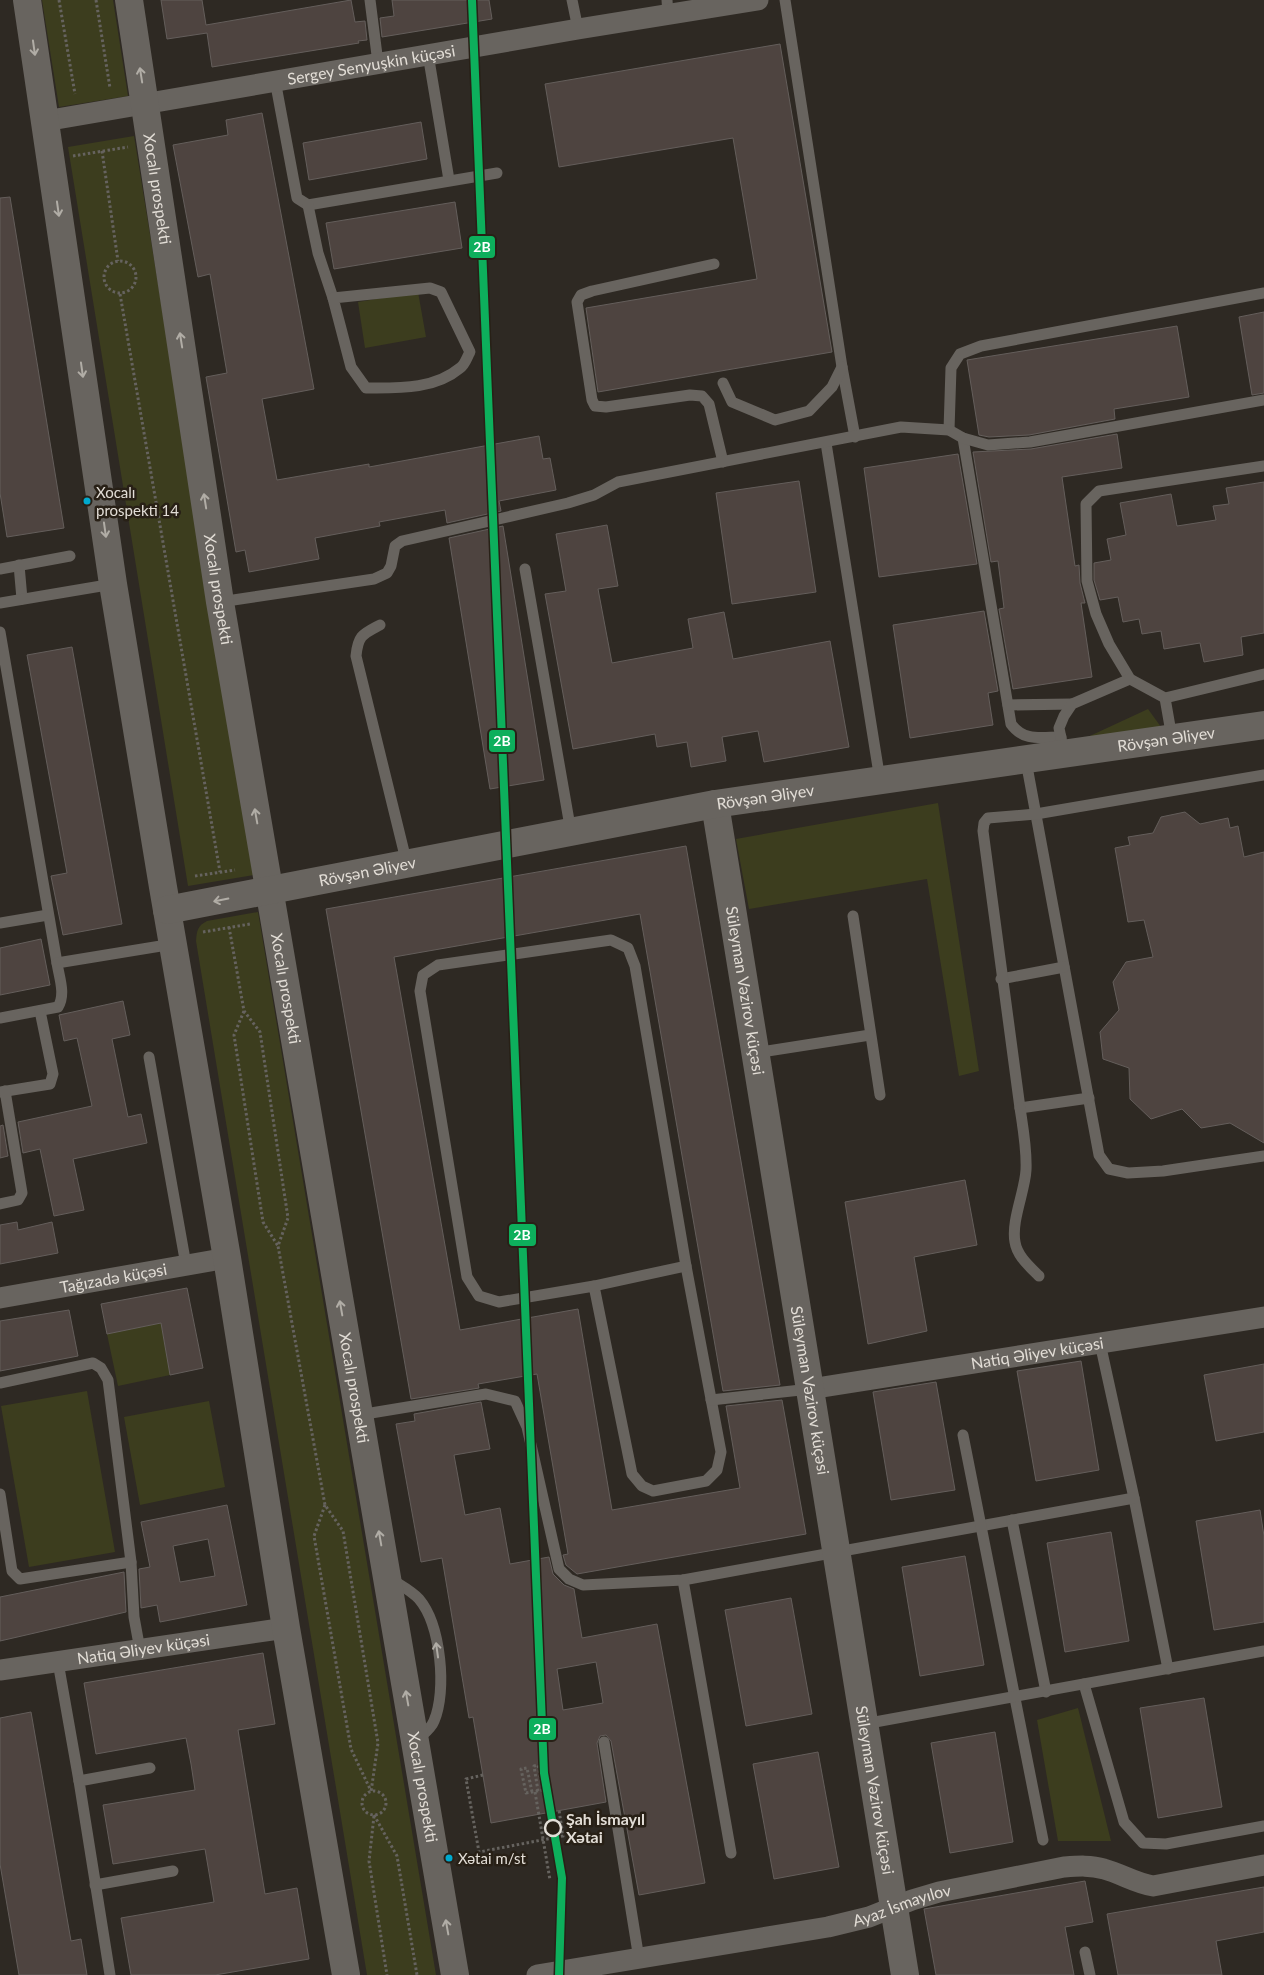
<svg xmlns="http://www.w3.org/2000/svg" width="1264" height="1975" font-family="Lato,sans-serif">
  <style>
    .green { fill: #3c3d1e }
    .building { fill: #4e4440; stroke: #645e5b; fill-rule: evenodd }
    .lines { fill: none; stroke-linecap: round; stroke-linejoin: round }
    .path { stroke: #66635f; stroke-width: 3; stroke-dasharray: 2.5 2.5; stroke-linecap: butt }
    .lane { stroke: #68645f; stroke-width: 11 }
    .street { stroke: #68645f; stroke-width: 21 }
    .secondary { stroke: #68645f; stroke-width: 28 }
    .metro-1-casing { stroke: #282016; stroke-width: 11 }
    .metro-1 { stroke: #0daf5c; stroke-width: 8 }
    .oneway { stroke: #b1ada6 }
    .bus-dot { fill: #00a9ce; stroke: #282016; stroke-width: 2 }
    .stop-dot { fill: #282016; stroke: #e2ddd6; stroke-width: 2.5 }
    .labels { text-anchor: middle; stroke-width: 5; stroke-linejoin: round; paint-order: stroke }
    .bus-label { font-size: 15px; fill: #e2ddd6; stroke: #282016; text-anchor: start }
    .street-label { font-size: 16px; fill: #e2ddd6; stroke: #282016 }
    .stop-label { font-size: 16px; font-weight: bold; fill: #e2ddd6; stroke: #282016; text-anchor: start }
    .line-badge { stroke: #282016; stroke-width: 2 }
    .badge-label { font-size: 14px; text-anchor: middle; font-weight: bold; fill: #fff }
  </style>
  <rect width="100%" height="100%" fill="#2e2923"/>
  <!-- green -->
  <g class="green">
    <polygon points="42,0 113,0 128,96 59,107"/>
    <polygon points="134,136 254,875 188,886 68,147"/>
    <polygon points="418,292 426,337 365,348 358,302"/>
    <polygon points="1148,709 1161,727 1079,741"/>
    <polygon points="938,803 979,1071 959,1076 927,879 749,909 736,839"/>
    <path d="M258 912 436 1975H367L196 941C197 931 197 926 207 921Z"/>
    <polygon points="161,1323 170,1375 118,1386 107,1334"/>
    <polygon points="87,1391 115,1552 29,1567 1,1406"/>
    <polygon points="209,1401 225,1487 140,1505 124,1417"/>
    <polygon points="1078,1708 1111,1841 1058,1841 1037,1720"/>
  </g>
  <!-- building -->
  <g class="building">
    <polygon points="161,0 202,0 206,25 351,0 355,22 365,21 367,40 358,41 359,43 212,67 207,33 167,39"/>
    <polygon points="392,0 489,0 492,19 382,37 380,18 394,16"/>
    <polygon points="780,44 832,352 598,392 586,308 757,279 733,138 559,167 545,84"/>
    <polygon points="262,113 314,389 262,399 277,480 369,464 369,467 539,436 543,459 550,458 556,490 499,501 501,511 447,523 445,510 379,522 380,526 315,538 319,559 249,572 245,550 236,552 206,377 227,373 210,274 198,277 173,145 228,135 226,120"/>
    <polygon points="421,122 427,159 309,180 303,143"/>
    <polygon points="10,197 64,528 7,537 0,493 0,198"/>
    <polygon points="455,202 462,248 334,269 326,223"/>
    <polygon points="1264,312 1264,393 1252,395 1239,317"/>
    <polygon points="1177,326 1189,397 1114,409 1115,419 1029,435 989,437 979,435 967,360"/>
    <polygon points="1117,434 1122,468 1062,477 1075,566 1079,565 1080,583 1085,603 1081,603 1092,677 1013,689 999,609 1004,608 998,561 991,562 973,452 1031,449"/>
    <polygon points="958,454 977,564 879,577 864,468"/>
    <polygon points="799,481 816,592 732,604 716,493"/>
    <polygon points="1264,482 1264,633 1241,637 1243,655 1204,662 1200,643 1164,649 1161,631 1142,634 1139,619 1123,622 1118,597 1100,600 1094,580 1094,563 1111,560 1107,539 1126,535 1120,503 1171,494 1177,526 1216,520 1213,506 1229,504 1226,488"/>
    <polygon points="607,525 618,586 598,589 612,663 693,648 688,619 724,612 733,659 830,641 849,747 764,762 758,731 722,737 726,761 691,767 687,742 657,747 655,734 573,749 545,594 566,591 556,534"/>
    <polygon points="503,526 544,780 490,789 449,538"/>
    <polygon points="984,611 998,691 988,693 993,725 910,738 893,625"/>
    <polygon points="72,647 122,924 63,935 51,876 67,873 27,655"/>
    <polygon points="1185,812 1200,824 1228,818 1230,828 1238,826 1244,857 1264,852 1264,1143 1230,1123 1201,1128 1182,1109 1151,1119 1130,1099 1129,1068 1103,1059 1100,1032 1119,1010 1113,982 1126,962 1153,957 1144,920 1128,922 1115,848 1130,845 1128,837 1153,833 1161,817"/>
    <polygon points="686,846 780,1385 723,1391 640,914 394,957 460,1330 578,1309 612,1510 740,1488 726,1406 782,1400 806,1534 577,1574 566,1565 563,1555 568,1554 537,1374 478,1384 479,1388 411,1399 326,909"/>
    <polygon points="41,939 50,985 0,995 0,948"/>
    <polygon points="123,1001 130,1035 112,1039 128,1117 141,1114 147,1143 73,1159 84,1210 54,1216 40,1149 23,1153 18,1122 92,1106 77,1038 64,1041 59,1015"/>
    <polygon points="3,1125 8,1156 0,1158 0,1126"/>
    <polygon points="965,1180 977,1245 914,1257 927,1331 868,1344 845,1202"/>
    <polygon points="17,1222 18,1230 52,1222 58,1253 0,1264 0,1225"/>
    <polygon points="187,1288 203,1368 170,1375 161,1323 107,1334 101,1304"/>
    <polygon points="69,1310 78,1356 0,1371 0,1321"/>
    <polygon points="1081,1361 1099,1470 1036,1481 1017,1371"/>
    <polygon points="1264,1364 1264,1432 1216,1441 1204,1375"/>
    <polygon points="936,1382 955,1490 891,1500 873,1392"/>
    <path d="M481 1402 490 1449 454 1455 465 1515 500 1508 510 1564 549 1557 553 1574 564 1585 574 1589 582 1638 657 1624 705 1883 639 1895 611 1741 606 1735 600 1736 597 1743 606 1802 491 1823 473 1717 469 1718 442 1558 421 1562 396 1424 415 1421 414 1414ZM596 1662 603 1703 563 1710 557 1669Z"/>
    <path d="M227 1505 247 1605 160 1622 157 1605 141 1608 139 1569 150 1567 141 1522ZM208 1539 215 1576 180 1582 173 1546Z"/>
    <polygon points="1260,1510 1264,1536 1264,1622 1214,1630 1196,1521"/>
    <polygon points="1111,1532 1129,1641 1065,1652 1047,1543"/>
    <polygon points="965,1556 984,1665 920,1676 902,1567"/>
    <polygon points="124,1572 126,1612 0,1641 0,1597"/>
    <polygon points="791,1598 812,1714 746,1726 725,1610"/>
    <polygon points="263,1653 275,1724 238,1730 265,1894 297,1888 309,1959 215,1975 131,1975 121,1918 214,1902 205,1849 113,1864 103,1805 195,1790 191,1764 186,1738 96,1754 84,1683"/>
    <polygon points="1204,1698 1222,1807 1158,1818 1140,1708"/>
    <polygon points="31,1712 71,1941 81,1939 87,1975 19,1975 0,1864 0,1718"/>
    <polygon points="995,1732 1013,1842 950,1853 931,1743"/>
    <polygon points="818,1752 839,1867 774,1879 753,1764"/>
    <polygon points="1085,1881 1093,1922 1065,1927 1074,1975 936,1975 924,1909"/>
    <polygon points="1264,1887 1264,1932 1216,1941 1222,1975 1118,1975 1107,1914"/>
  </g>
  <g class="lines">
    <!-- path -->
    <g class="path">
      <polyline points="59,0 75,94"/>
      <polyline points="96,0 110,88"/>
      <polyline points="102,151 118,261"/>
      <polyline points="73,156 128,147"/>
      <circle cx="120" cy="277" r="16"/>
      <polyline points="120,294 220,872"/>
      <polyline points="195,876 235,870"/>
      <polyline points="229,927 244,1011 260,1032 288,1218 278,1246 325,1505 343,1531 378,1743 371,1792"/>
      <polyline points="203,932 250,924"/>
      <polyline points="244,1011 234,1035 263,1222 278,1246"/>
      <polyline points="325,1505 314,1536 351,1749 371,1791"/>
      <polyline points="483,1775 466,1779 479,1852 563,1836 559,1810"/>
      <circle cx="374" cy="1803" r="12"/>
      <path d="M532 1792 527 1768 521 1769 526 1793C532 1792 537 1791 543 1790L538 1765 534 1766 538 1791"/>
      <polyline points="535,1792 550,1880"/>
      <polyline points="374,1815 397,1856 417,1975"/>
      <polyline points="374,1816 369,1861 387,1975"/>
    </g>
    <!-- lane -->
    <g class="lane">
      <polyline points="370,0 378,63"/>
      <polyline points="572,0 578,29"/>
      <polyline points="667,0 668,15"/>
      <polyline points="785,0 842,367 855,437"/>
      <polyline points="428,54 449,180"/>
      <polyline points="275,80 297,198 308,205 497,173"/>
      <polyline points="308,205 318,253 333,298"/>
      <polyline points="714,264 592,291 581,295 577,302 592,400 595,406 606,407 690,395 702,396 709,404 723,462"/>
      <path d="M430 288 441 292 470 352C467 357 465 365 460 368 434 390 397 388 366 388L351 367 333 298Z"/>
      <polyline points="723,383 732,402 775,420 809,411 832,387 842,367"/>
      <polyline points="949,430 951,368 960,354 981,346 1264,293"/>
      <path d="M963 438 1011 724C1024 742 1041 737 1061 737"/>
      <polyline points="826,443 880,780"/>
      <polyline points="1264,466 1099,491 1086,504 1087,581 1096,614 1109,644 1130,679 1165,698 1264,674"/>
      <polyline points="19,565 22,599"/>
      <polyline points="0,569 70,556"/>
      <polyline points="525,569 571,832"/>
      <polyline points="220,602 374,579 387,573 391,566 395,546 402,541 568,503 594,495 618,482 901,427 949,430 963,438 988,445 1030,442 1264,400"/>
      <polyline points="0,603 113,584"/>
      <path d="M380 625C363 634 358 635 356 656L407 864"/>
      <polyline points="0,632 57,963"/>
      <polyline points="1165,698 1172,738"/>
      <polyline points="1008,705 1072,704"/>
      <polyline points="1062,743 1059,728 1064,716 1072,704 1130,679"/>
      <polyline points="1026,761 1099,1155 1109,1169 1128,1173 1163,1171 1264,1156"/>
      <polyline points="853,916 880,1095"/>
      <polyline points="0,923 48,915"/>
      <polygon points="611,940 628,948 635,966 686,1266 721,1452 717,1470 706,1481 653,1491 642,1486 632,1474 594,1286 499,1302 479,1296 467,1277 420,991 423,975 438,965"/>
      <polyline points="1001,979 1064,967"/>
      <path d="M0 1018 58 1007C66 994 59 977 57 963L173 944"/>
      <polyline points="755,1053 870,1035"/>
      <polyline points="149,1057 186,1265"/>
      <polyline points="0,1092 50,1084 53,1074 40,1011"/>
      <polyline points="1089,1098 1020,1108 983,831 984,823 988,818 1036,814 1264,775"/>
      <path d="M1020 1108C1023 1128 1027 1149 1026 1170 1025 1191 1011 1221 1015 1242 1017 1256 1030 1267 1039 1276"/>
      <polyline points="0,1204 18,1200 22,1193 5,1091"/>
      <polyline points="594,1286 686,1266"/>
      <polyline points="1100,1343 1134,1498 1168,1669"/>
      <polyline points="0,1383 93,1363 101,1368 108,1380 131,1562 134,1617 140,1650"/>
      <polyline points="711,1400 810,1389"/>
      <polyline points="359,1415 486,1394 515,1401 527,1427 559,1569 569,1579 583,1585 683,1580 1134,1498"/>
      <polyline points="963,1435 1043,1840"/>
      <polyline points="0,1494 12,1571 20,1579 131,1562"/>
      <polyline points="1012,1520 1046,1692"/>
      <path d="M391 1579C400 1585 412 1591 419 1599 441 1625 447 1691 434 1721 431 1729 422 1735 416 1741"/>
      <polyline points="683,1580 731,1853"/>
      <polyline points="58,1662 79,1781"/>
      <polyline points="1084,1684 1124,1822 1143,1843 1166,1844 1264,1826"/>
      <polyline points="864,1724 1264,1651"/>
      <polyline points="604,1742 639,1959"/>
      <polyline points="95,1885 173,1871"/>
      <polyline points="1085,1952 1090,1975"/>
      <polyline points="110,1975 79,1781 150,1768"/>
    </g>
    <!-- street -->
    <g class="street">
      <path id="s1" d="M45 121 578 29 758 0"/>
      <path id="s2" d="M0 1298 227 1258"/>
      <path id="s3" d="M810 1389 1264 1317"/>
      <path id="s4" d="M0 1670 286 1628"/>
      <path id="s5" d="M537 1975 828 1927 869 1917 912 1900 939 1892 1064 1867C1078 1866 1091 1865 1104 1869 1122 1874 1135 1883 1153 1886L1264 1865"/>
    </g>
    <!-- secondary -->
    <g class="secondary">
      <polyline points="27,0 113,584 163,887 227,1258 286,1628 346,1975"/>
      <path id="s6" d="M129 0 220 602 455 1975"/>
      <path id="s7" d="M715 804 905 1975"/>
      <path id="s8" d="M167 910 715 804 1264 725"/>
    </g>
    <defs>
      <polyline id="metro-1" points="472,0 544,1773 562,1878 559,1975"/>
    </defs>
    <!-- metro-1 casing -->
    <use href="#metro-1" class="metro-1-casing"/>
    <!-- metro-1 -->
    <use href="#metro-1" class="metro-1"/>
  </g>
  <!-- one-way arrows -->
  <defs><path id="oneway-shaft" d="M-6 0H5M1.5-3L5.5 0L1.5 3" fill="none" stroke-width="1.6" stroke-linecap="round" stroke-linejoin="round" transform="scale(1.25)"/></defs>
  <g class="oneway">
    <use href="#oneway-shaft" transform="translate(34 48) rotate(82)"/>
    <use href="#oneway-shaft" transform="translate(141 75) rotate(-99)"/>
    <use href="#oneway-shaft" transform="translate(58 209) rotate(82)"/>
    <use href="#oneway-shaft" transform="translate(181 340) rotate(-99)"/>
    <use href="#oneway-shaft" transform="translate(82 370) rotate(82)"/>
    <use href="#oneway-shaft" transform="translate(205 501) rotate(-99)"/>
    <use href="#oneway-shaft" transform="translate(105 530) rotate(82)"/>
    <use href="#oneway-shaft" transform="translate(256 816) rotate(-100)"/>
    <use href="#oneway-shaft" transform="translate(221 900) rotate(169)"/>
    <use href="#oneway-shaft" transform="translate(341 1308) rotate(-100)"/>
    <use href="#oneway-shaft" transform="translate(380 1538) rotate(-100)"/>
    <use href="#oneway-shaft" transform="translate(437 1650) rotate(-98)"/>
    <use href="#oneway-shaft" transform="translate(407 1698) rotate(-100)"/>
    <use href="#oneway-shaft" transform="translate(447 1927) rotate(-100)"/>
  </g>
  <!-- markers -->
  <g class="bus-dot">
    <circle cx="87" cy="501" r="4.5"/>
    <circle cx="449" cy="1858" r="4.5"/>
  </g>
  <circle class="stop-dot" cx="553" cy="1828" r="8"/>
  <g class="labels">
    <!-- bus labels -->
    <g class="bus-label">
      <text x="96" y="498">Xocalı<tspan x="96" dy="18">prospekti 14</tspan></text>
      <text x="458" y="1864">Xətai m/st</text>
    </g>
    <!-- street labels -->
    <g class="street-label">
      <text dy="6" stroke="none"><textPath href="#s1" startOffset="331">Sergey Senyuşkin küçəsi</textPath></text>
      <text dy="6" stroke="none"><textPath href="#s6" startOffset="191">Xocalı prospekti</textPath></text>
      <text dy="6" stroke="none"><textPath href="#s6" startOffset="596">Xocalı prospekti</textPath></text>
      <text dy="6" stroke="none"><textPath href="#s8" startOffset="1014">Rövşən Əliyev</textPath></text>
      <text dy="6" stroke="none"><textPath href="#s8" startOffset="609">Rövşən Əliyev</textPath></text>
      <text dy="6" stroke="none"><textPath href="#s8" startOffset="204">Rövşən Əliyev</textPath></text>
      <text dy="6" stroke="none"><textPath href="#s6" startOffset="1001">Xocalı prospekti</textPath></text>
      <text dy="6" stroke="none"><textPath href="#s7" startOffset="189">Süleyman Vəzirov küçəsi</textPath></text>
      <text dy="6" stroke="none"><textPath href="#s2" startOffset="115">Tağızadə küçəsi</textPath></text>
      <text dy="6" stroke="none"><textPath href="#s3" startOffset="230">Natiq Əliyev küçəsi</textPath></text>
      <text dy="6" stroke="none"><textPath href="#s6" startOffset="1406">Xocalı prospekti</textPath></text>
      <text dy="6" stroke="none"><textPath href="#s7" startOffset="594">Süleyman Vəzirov küçəsi</textPath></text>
      <text dy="6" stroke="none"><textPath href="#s4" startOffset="145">Natiq Əliyev küçəsi</textPath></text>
      <text dy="6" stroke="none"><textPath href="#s6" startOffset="1811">Xocalı prospekti</textPath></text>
      <text dy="6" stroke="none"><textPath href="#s7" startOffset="999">Süleyman Vəzirov küçəsi</textPath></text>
      <text dy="6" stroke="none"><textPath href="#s5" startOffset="372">Ayaz İsmayılov</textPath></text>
    </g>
    <!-- stop labels -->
    <g class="stop-label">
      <text x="566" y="1825">Şah İsmayıl<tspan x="566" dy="18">Xətai</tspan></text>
    </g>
  </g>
  <g class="line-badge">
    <rect x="468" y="235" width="28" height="24" rx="5" fill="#0daf5c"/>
    <rect x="488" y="729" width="28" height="24" rx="5" fill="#0daf5c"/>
    <rect x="508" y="1223" width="29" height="24" rx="5" fill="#0daf5c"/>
    <rect x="528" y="1717" width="29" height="24" rx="5" fill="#0daf5c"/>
  </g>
  <g class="badge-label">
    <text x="482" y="252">2B</text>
    <text x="502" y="746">2B</text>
    <text x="522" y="1240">2B</text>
    <text x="542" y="1734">2B</text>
  </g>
</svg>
